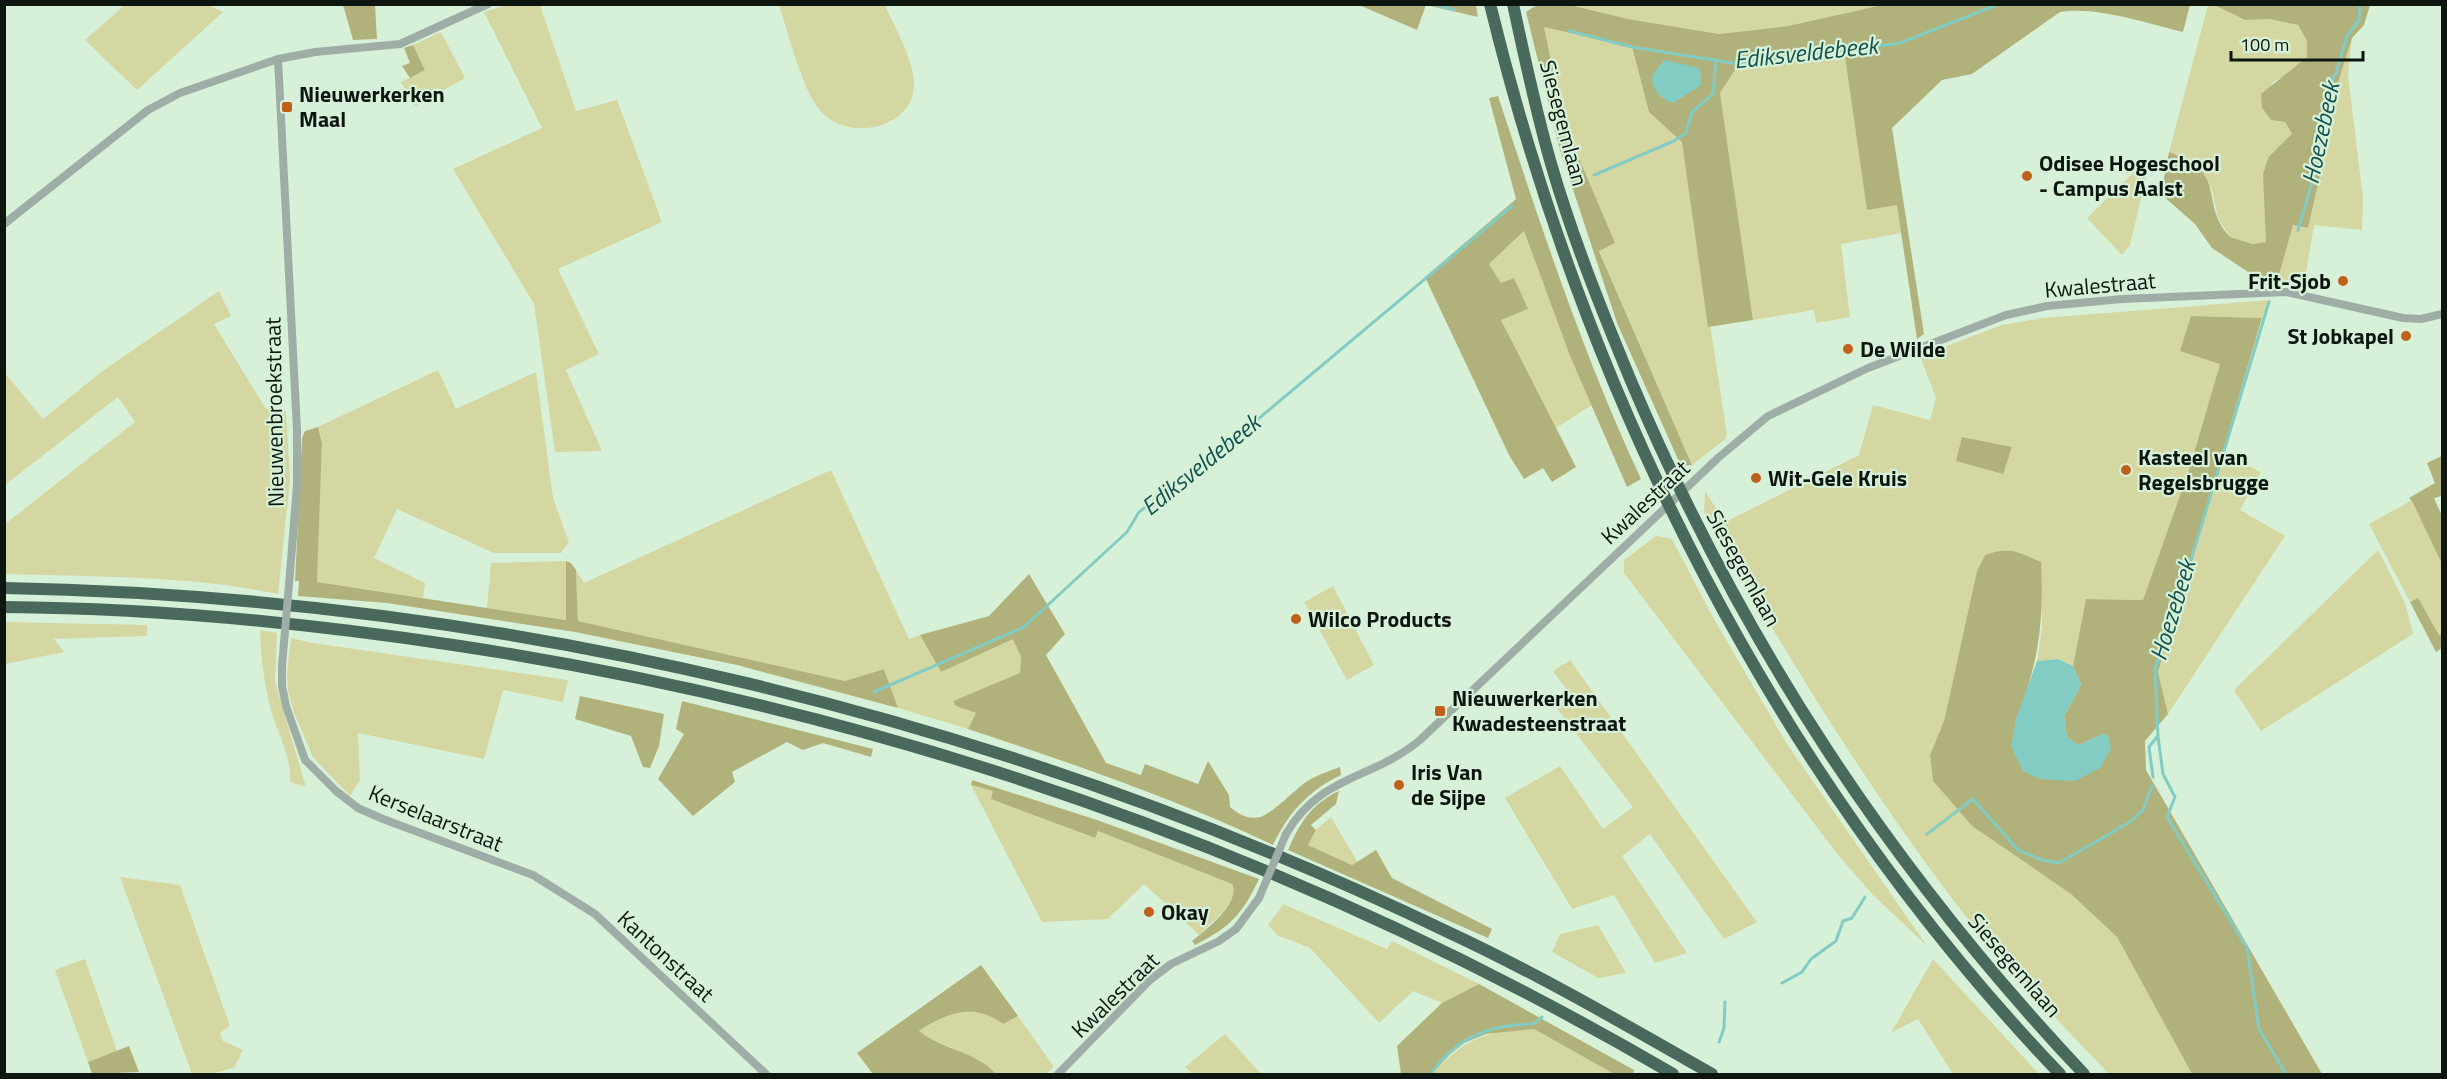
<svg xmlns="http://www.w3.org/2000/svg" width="2447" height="1079" font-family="'Titillium Web',sans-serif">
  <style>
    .green { fill: #d5d7a2 }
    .forest { fill: #b1b27b }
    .water { fill: #83ccc3 }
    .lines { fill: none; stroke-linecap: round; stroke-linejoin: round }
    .stream { stroke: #83ccc3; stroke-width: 3 }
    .minor { stroke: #9eada6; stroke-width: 8 }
    .highway { stroke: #49695c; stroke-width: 12 }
    .minor-bridge { stroke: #9eada6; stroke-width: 8 }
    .poi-dot { fill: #c0611b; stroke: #d7f1d9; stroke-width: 2 }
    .labels { text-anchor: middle; stroke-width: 4.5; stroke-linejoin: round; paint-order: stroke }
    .poi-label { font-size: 22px; font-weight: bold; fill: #0d160e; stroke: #d7f1d9; text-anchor: start }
    .street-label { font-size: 22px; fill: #0d160e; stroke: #d7f1d9 }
    .water-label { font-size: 24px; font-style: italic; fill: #11514b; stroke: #d7f1d9 }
  </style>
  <rect width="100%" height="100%" fill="#d7f1d9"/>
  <!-- green -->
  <g class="green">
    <polygon points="509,4 540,5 576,111 617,100 662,222 558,269 599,354 566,370 602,451 555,452 534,304 453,169 542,128 484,12"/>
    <polygon points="125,5 208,5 223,12 137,90 85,40"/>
    <path d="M779 5H885C894 26 916 64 914 86 911 132 843 142 818 108 801 86 788 32 779 5Z"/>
    <polygon points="1570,5 1882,5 1788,26 1719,34 1628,19"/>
    <polygon points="2208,5 2214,5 2245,20 2269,19 2298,25 2307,41 2307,57 2290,73 2273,82 2262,108 2271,120 2285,122 2292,135 2269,155 2266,242 2253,244 2230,237 2218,218 2211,187 2169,152"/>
    <polygon points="1544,27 1632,47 1649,112 1682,141 1727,435 1724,440 1692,465 1599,250 1614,244 1569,135 1564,136 1558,121 1563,119"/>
    <polygon points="441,32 465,78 415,106 401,82 425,70 413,45"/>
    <polygon points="2352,37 2348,75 2363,198 2362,230 2314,225 2304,285 2276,286 2275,280 2278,279 2293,225 2308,228 2323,163 2325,111 2337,86"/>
    <polygon points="1844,50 1867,209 1897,205 1902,233 1841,244 1850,317 1816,323 1814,310 1753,320 1720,93 1739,64"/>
    <polygon points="2144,162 2149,165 2130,245 2122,255 2087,218"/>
    <polygon points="1524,231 1570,356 1592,405 1556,428 1501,320 1527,308 1514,278 1501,283 1489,264"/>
    <path d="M219 291 231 316 214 324 266 409 286 411 290 480 278 594C188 575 96 577 5 574V524L135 422 118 397 5 485V373L43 419 101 372Z"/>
    <path d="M2270 300 2262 318 2190 316 2220 364 2189 470 2143 600 2086 599 2073 666 2058 659 2037 661 2042 628 2041 562C2018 552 2009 546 1985 555L1977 571 1944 721 1930 755 1933 781 1972 826 2071 894 2117 937 2192 1074H2109C2064 1026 2011 975 1971 923 1870 794 1786 654 1704 512L1705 491 1725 522 1859 455 1873 405 1930 420 1936 398 1920 356 2002 325 2043 318Z"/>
    <polygon points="438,370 456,409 536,372 553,498 569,542 561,553 494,553 397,509 374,558 425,583 423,598 317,582 322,443 318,427"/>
    <polygon points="2222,453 2261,472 2240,510 2285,536 2168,714 2158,672"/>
    <polygon points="831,470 909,639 920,635 941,672 1013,638 1021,657 1020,673 953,701 956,706 976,713 968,729 898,708 884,669 845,681 578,621 576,570 584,583"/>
    <polygon points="2412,500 2442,564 2442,634 2439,636 2418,599 2410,602 2369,524"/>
    <polygon points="1656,536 1672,539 1711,614 1787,744 1927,946 1873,895 1838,855 1624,573 1624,560"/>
    <polygon points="2378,550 2405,603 2413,634 2261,731 2234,690"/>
    <polygon points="566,561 567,620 487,608 491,563"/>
    <polygon points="1333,586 1374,665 1347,680 1304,602"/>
    <polygon points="5,622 147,625 147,636 54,639 64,652 5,664"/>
    <path d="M260 630 277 633 275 682 306 787 290 782C292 757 277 733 271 710 264 683 261 658 260 630Z"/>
    <polygon points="291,638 313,643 568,680 563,702 503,690 484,759 358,733 360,780 350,796 313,757 294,713 288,691 287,672"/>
    <polygon points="1570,660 1757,922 1724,939 1650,834 1622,856 1687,953 1655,963 1614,895 1572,909 1505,798 1560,766 1603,829 1633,807 1551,701 1566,689 1553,671"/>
    <path d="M971 785 994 791 992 799 1094 838 1098 831 1232 884C1240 902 1211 922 1199 935L1144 884 1108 919 1042 922Z"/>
    <polygon points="1331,817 1357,861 1352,865 1308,845 1316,830"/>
    <polygon points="120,877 180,885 230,1026 220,1033 223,1041 243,1050 234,1068 209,1074 192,1074"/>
    <polygon points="1283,904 1387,949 1392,941 1479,984 1442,1003 1413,991 1379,1023 1310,948 1277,935 1268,925"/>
    <polygon points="1598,925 1626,973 1598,978 1552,952 1560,934"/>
    <polygon points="85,959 117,1051 88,1062 55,970"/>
    <polygon points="1933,959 2039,1074 2040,1074 1953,1074 1918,1019 1891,1033"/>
    <path d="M968 1012 989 1013 1003 1024 1018 1016 1054 1067 1045 1074H996C976 1051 943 1049 919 1031L948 1015Z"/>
    <path d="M1534 1029 1614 1074H1432C1464 1038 1486 1031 1534 1029Z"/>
    <polygon points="1225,1034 1261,1074 1192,1074 1185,1067"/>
  </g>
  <!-- forest -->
  <g class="forest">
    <polygon points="343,5 375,5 377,39 353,40"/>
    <polygon points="1359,5 1476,5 1478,17 1426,5 1417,30"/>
    <path d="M1537 5H1570L1628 19 1719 34 1788 26 1882 5H2190L2183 32C2147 23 2095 6 2060 12L1972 74 1942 80 1892 128 1924 334 1917 339 1897 205 1867 210 1844 50 1739 64 1720 93 1753 320 1708 327 1682 142 1649 112 1632 47 1544 27 1563 119 1558 121 1564 136 1569 135 1615 243 1599 251 1692 465 1681 466 1617 323 1560 150 1526 12Z"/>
    <path d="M2214 5H2370L2364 25 2352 38 2337 86 2325 111 2323 163 2308 228 2293 225 2278 279 2260 280 2212 248 2195 224 2161 194 2169 152C2231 175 2197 200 2230 237L2253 244 2266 242 2263 174 2269 156 2292 134 2285 122 2271 120 2262 108 2261 94 2307 57V41L2298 25 2269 19 2245 20Z"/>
    <polygon points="413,45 425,70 410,78 402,66 410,63 404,48"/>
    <path d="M1498 96C1541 226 1583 355 1641 479L1627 487 1570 356 1524 231 1489 264 1501 283 1514 278 1528 309 1501 320 1576 467 1552 482 1543 468 1524 479 1509 455 1425 277 1516 199 1489 98Z"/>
    <path d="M2191 316 2262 318 2158 672 2168 714 2145 741 2146 770 2322 1074H2192L2117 937 2071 894 1972 826 1933 781 1930 755 1944 721 1977 571 1985 555C2009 546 2018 552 2041 562 2044 621 2039 664 2016 719L2040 779 2103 734 2079 745 2067 738 2064 716 2081 685 2073 666 2086 599 2143 600 2189 470 2220 364 2180 351Z"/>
    <polygon points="318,427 322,443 317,582 566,620 566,561 571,563 576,570 578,621 845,681 884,669 898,708 737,665 575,632 387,603 298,596 299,581 295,581 302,438 305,431"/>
    <polygon points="1962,437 2012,447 2003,474 1956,461"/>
    <polygon points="2442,456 2442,496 2434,498 2442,516 2442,564 2412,501 2409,498 2435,483 2427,463"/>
    <path d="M1029 574 1065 634 1046 655 1106 763 1141 775 1145 764 1198 784 1208 761 1229 795 1230 807C1238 814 1249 820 1260 817 1271 814 1292 793 1302 785 1313 776 1327 772 1340 767L1341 775C1308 791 1289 812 1273 845 1174 798 1071 763 968 729L976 713 956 706 953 701 1020 673 1021 657 1013 639 941 672 920 635 989 616Z"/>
    <polygon points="2418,598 2439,635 2442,634 2442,648 2436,652 2410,602"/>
    <polygon points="580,696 664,714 659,746 650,768 643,767 631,736 575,719"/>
    <polygon points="682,701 873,749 871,757 823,743 803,750 787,742 732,772 735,782 693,816 658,779 684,734 676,729"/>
    <path d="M972 780 1097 820 1259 879C1242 915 1230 927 1195 945L1192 941C1206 930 1241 903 1232 884L1098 831 1095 838 991 799 993 791 971 785Z"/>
    <path d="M1339 791 1336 804 1311 825 1316 830 1308 845 1352 865 1376 850 1392 878 1492 929 1488 938 1288 850C1299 824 1312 803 1339 791Z"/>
    <path d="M981 965 1018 1016 1003 1024C974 1002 947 1013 919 1031 943 1050 976 1051 996 1074H873L857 1053Z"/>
    <polygon points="1479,984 1634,1070 1633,1074 1614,1074 1534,1029 1486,1034 1464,1043 1449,1055 1432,1074 1401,1074 1397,1046 1442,1003"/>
    <polygon points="129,1046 139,1072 92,1074 88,1062"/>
  </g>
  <!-- water -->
  <g class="water">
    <path d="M1664 60 1700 68 1701 85 1673 103C1660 98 1652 91 1652 76Z"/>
    <polygon points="2058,659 2073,666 2081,685 2064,716 2067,738 2079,745 2103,734 2108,735 2111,748 2100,768 2075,781 2040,779 2023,771 2011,746 2016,719 2037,661"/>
  </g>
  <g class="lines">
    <!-- stream -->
    <g class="stream">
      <polyline points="1433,4 1455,10"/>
      <polyline points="1569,31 1632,47 1739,64 1900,43 1999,4"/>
      <polyline points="1594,175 1674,141 1686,133 1692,112 1713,94 1716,62"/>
      <polyline points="2298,230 2321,152 2325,96 2337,70 2347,36 2359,20 2360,4"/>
      <polyline points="2269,302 2185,580 2155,669 2158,737 2163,774 2175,797 2167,817 2247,948 2259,1029 2286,1074"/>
      <polyline points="874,692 1024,627 1127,532 1139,512 1214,456 1512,206"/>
      <polyline points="2153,777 2149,747 2157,737"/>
      <polyline points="1927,834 1973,799 2018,850 2042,860 2059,863 2130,822 2143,810 2152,786"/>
      <polyline points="1782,983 1802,972 1811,959 1836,941 1843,921 1852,918 1865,897"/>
      <polyline points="1719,1042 1724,1028 1725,1002"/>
      <path d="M1431 1074C1454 1038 1490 1024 1533 1024L1542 1017"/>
    </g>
    <!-- minor -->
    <g class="minor">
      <polyline points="278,59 297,430 297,485 290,573"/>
      <polyline points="4,224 148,110 180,93 278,59 315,52 400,44 488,4"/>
      <polyline points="282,666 282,686 286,706 305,760 336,791 358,808 383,819 533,875 595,914 766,1074"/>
      <path d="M1286 834C1320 775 1372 780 1420 740L1718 458 1768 416 1868 368 2006 315 2047 306 2122 299 2286 292 2403 318 2421 319 2442 314"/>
      <polyline points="1058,1074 1150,980 1171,964 1219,941 1236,929 1259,898"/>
    </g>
    <!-- highway -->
    <g class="highway">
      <path d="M1490 4C1587 402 1777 778 2060 1074"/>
      <path d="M1513 4C1525 59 1536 113 1552 167 1573 239 1602 311 1631 381 1742 643 1889 867 2084 1074"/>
      <path d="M4 588C503 597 1001 717 1450 933 1540 975 1626 1025 1712 1074"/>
      <path d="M4 607C157 608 309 623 460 646 890 712 1297 854 1673 1074"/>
    </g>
    <!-- minor-bridge -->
    <g class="minor-bridge">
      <polyline points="282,666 290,573"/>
      <polyline points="1259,898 1286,834"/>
    </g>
  </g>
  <!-- markers -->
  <g class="poi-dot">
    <rect x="281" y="101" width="12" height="12" rx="3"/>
    <circle cx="2027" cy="176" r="6"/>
    <circle cx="2343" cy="281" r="6"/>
    <circle cx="2406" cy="336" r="6"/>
    <circle cx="1848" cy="349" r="6"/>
    <circle cx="2126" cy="470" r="6"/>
    <circle cx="1756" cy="478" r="6"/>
    <circle cx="1296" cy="619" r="6"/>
    <rect x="1434" y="705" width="12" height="12" rx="3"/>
    <circle cx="1399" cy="785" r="6"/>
    <circle cx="1149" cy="912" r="6"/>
  </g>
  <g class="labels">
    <!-- poi labels -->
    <g class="poi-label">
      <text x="299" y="102">Nieuwerkerken<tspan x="299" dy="25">Maal</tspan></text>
      <text x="2039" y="171">Odisee Hogeschool<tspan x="2039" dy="25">- Campus Aalst</tspan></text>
      <text x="2331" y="289" text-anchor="end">Frit-Sjob</text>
      <text x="2394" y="344" text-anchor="end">St Jobkapel</text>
      <text x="1860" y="357">De Wilde</text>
      <text x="2138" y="465">Kasteel van<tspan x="2138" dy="25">Regelsbrugge</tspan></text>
      <text x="1768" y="486">Wit-Gele Kruis</text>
      <text x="1308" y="627">Wilco Products</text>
      <text x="1452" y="706">Nieuwerkerken<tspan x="1452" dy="25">Kwadesteenstraat</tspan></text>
      <text x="1411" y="780">Iris Van<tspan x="1411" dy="25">de Sijpe</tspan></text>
      <text x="1161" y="920">Okay</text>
    </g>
    <!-- street labels -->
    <g class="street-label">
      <text transform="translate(1564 123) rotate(75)" y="8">Siesegemlaan</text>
      <text transform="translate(2100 285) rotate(-5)" y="8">Kwalestraat</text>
      <text transform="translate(274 412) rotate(-91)" y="8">Nieuwenbroekstraat</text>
      <text transform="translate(1645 502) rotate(-43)" y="8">Kwalestraat</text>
      <text transform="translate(1744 568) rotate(61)" y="8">Siesegemlaan</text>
      <text transform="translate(436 818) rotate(22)" y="8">Kerselaarstraat</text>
      <text transform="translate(666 956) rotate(43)" y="8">Kantonstraat</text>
      <text transform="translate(2015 965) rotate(49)" y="8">Siesegemlaan</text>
      <text transform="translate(1115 995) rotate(-44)" y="8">Kwalestraat</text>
    </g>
    <!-- water labels -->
    <g class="water-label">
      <text transform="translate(1806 53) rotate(-6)" y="8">Ediksveldebeek</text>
      <text transform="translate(2321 133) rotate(-78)" y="8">Hoezebeek</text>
      <text transform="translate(1201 465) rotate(-39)" y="8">Ediksveldebeek</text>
      <text transform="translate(2173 610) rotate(-73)" y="8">Hoezebeek</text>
    </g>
  </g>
  <!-- border -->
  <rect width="2447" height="1079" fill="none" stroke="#0d160e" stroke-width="12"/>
  <!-- scale -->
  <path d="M2231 51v9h132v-9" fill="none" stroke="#0d160e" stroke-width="3"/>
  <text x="2240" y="51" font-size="18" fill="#0d160e" stroke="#d7f1d9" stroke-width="4.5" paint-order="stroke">100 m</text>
</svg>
